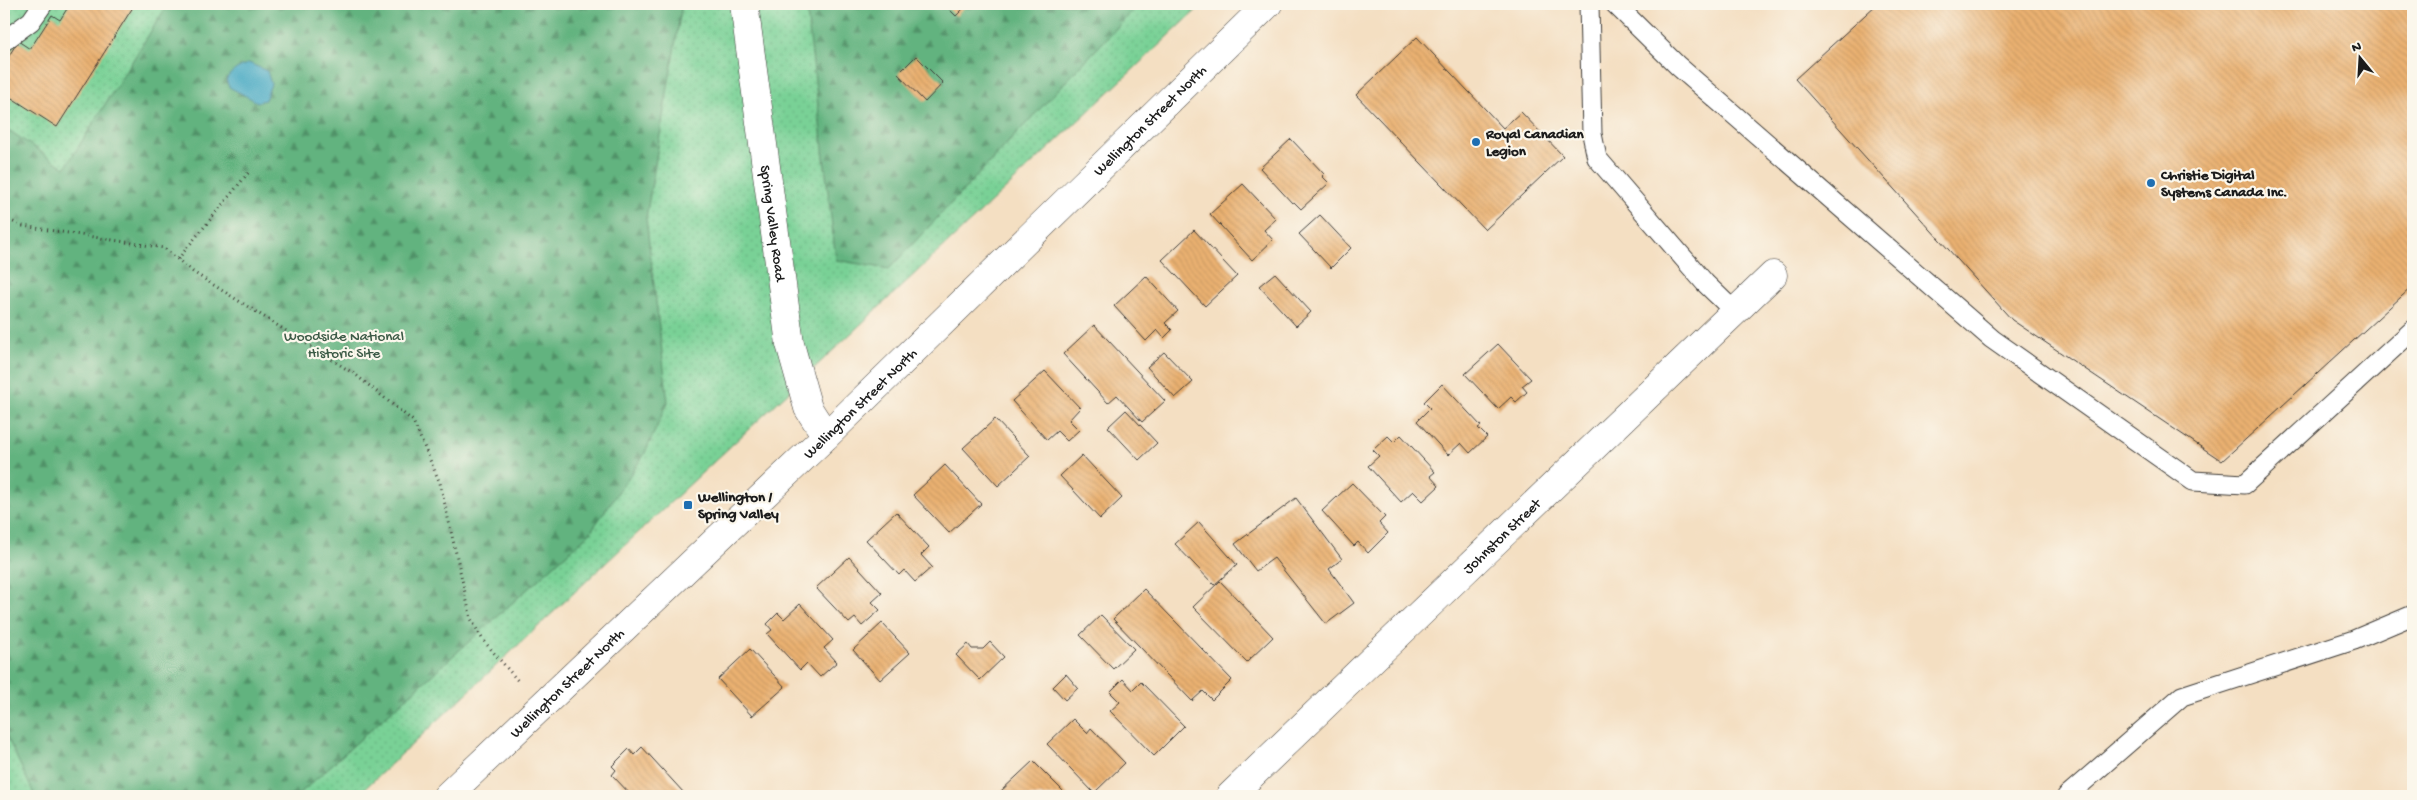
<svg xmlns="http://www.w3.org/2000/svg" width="2417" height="800" font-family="'Gochi Hand',sans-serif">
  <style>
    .green { fill: url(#green-dots); stroke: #4a7659 }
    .forest { fill: url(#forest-firs); stroke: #3f684e }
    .water { fill: #42a7c2; stroke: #2f626f }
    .building { fill: url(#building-back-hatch) }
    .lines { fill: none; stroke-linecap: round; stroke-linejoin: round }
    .lane-casing { stroke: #3c3935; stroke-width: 21 }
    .street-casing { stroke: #3c3935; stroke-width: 29 }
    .secondary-casing { stroke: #3c3935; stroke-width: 29 }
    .path { stroke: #3c3935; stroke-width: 3; stroke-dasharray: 1 4; stroke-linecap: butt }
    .lane { stroke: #fff; stroke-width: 19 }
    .street { stroke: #fff; stroke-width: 28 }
    .secondary { stroke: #fff; stroke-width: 28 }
    .poi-dot { fill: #1f6fb2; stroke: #fbf7ec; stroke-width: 2 }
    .labels { text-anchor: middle; stroke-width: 4.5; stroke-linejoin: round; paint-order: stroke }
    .street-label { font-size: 15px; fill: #1c1c1c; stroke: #fbf7ec }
    .poi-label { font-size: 15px; font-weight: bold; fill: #1c1c1c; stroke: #fbf7ec; text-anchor: start }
    .park-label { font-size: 15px; fill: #3d5b47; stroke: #fbf7ec }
  </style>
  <defs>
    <pattern id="green-dots" width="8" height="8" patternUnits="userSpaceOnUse" patternTransform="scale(1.25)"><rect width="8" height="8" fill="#79d196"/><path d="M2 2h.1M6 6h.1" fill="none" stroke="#68b381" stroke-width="1.8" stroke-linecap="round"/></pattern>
    <pattern id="forest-firs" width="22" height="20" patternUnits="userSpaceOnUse" patternTransform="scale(1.25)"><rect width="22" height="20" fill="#62b37f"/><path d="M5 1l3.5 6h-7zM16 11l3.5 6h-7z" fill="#509167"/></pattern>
    <pattern id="building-back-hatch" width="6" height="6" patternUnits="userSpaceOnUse" patternTransform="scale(1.25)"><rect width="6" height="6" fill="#eab171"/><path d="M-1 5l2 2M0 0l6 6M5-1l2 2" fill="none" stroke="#c89861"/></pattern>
  </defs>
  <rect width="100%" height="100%" fill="#fbf7ec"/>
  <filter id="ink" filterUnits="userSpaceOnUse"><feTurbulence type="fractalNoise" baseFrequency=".02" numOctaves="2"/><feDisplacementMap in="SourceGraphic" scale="10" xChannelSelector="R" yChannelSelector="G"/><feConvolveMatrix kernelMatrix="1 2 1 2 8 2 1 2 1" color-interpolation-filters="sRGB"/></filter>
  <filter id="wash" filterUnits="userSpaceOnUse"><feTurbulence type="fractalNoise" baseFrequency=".0096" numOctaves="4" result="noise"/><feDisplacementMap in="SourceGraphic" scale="20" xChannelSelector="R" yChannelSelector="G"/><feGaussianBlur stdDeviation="1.12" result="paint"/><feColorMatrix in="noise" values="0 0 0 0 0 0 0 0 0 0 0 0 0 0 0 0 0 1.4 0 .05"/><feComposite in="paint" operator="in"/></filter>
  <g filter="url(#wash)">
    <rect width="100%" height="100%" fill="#f4dfc2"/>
    <!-- green -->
    <polygon class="green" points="4,4 1203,4 357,796 4,796"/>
    <!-- forest -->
    <g class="forest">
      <polygon points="168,4 682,4 646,218 668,402 644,455 589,534 297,796 35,796 6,735 4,736 4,127 65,168"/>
      <polygon points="806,4 1139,4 889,269 836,260"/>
    </g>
    <!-- water -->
    <path class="water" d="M249 63 267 71 271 84 265 100 257 102 229 87 226 80C231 71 239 67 249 63Z"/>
    <g id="blocks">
      <!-- building -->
      <g class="building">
        <polygon points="70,4 135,4 57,127 4,93 4,64 18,41 30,49 52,15 60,20"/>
        <polygon points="944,4 968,4 956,16"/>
        <polygon points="1877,4 2413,4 2413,286 2222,461 2012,320 1795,79"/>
        <polygon points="1417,37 1503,128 1521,112 1563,156 1485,230 1356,95"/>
        <polygon points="916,56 943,83 925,102 898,74"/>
        <polygon points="1291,139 1324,174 1322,176 1329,183 1301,209 1294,202 1292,203 1260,168"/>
        <polygon points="1243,184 1276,219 1264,230 1273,240 1252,260 1210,214"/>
        <polygon points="1320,215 1351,248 1331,268 1299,234"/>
        <polygon points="1194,230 1237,276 1205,306 1162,260"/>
        <polygon points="1275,273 1311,312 1296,326 1259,286"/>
        <polygon points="1146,276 1178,311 1165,323 1172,330 1164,338 1157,330 1146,341 1114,306"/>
        <polygon points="1094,325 1165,401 1142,422 1117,395 1108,403 1063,354"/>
        <polygon points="1498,344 1531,379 1522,386 1527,392 1516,402 1511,397 1498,409 1465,374"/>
        <polygon points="1164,352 1193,382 1175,398 1147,367"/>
        <polygon points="1045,371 1080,408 1069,420 1079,430 1067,441 1057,431 1047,440 1012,401"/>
        <polygon points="1442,384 1481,426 1478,428 1487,437 1470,453 1461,443 1448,455 1417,421 1430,408 1424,402"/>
        <polygon points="1126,410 1157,443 1139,460 1108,427"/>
        <polygon points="995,419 1030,456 998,486 963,448"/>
        <polygon points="1401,435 1435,472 1430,476 1439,486 1423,501 1413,491 1401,502 1368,466 1379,456 1373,450 1388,436 1394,442"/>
        <polygon points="1082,455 1122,498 1100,519 1060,476"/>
        <polygon points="945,465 981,504 949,533 913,495"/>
        <polygon points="1352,483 1385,517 1379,523 1388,533 1368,553 1358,542 1354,546 1322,511"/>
        <polygon points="1296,498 1342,559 1329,569 1354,603 1326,624 1274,558 1256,571 1235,544"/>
        <polygon points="896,512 929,547 921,555 932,567 915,582 904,570 899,575 866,540"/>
        <polygon points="1199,522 1237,565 1214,585 1175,544"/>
        <polygon points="849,557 882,593 872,602 880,610 862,626 855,618 849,623 816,588"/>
        <polygon points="1220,581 1273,637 1247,662 1193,607"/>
        <polygon points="1144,589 1232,680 1212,700 1203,691 1192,701 1113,619"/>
        <polygon points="800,604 833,640 824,648 837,662 820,677 807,663 800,670 767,634 772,630 767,624 778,613 784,619"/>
        <polygon points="1101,615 1134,649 1113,669 1080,635"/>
        <polygon points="882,623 910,653 880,680 853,650"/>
        <polygon points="990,642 1004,657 980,680 956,655 968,644 972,649 983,649"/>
        <polygon points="750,649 785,687 752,716 718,679"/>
        <polygon points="1066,674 1078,688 1065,700 1053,687"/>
        <polygon points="1123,679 1133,690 1141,682 1184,726 1154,756 1110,711 1120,702 1110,692"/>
        <polygon points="1073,719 1087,733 1091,728 1125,763 1094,793 1047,744"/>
        <polygon points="642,747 684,793 680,796 632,796 612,775 616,770 612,766 629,749 634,755"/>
        <polygon points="1033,761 1068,796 1006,796 1001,791"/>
      </g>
    </g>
  </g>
  <g filter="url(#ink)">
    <use href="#blocks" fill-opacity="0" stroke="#3c3935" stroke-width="1"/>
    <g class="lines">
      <defs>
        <g id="lane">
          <polyline points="1589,4 1592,134 1597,158 1705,283 1735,312"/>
          <polyline points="1615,4 1678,66 1992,339 2193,481 2245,484 2413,330"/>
          <polyline points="4,41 31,21 43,4"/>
          <polyline points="2067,796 2182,696 2354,640 2413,615"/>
        </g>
        <g id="street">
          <path id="s1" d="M744 4 790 344 808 408 826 436"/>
          <path id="s2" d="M1230 796 1773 275"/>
        </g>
        <g id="secondary">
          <path id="s3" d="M447 796 826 436 1268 4"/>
        </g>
      </defs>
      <!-- lane casing -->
      <use href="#lane" class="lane-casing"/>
      <!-- street casing -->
      <use href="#street" class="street-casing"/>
      <!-- secondary casing -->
      <use href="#secondary" class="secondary-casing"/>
      <!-- path -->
      <g class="path">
        <polyline points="4,218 23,226 164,248 193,272 356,375 413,421 440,483 471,619 483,640 518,681"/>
        <polyline points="178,259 249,172"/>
      </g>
      <!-- lane -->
      <use href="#lane" class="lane"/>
      <!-- street -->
      <use href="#street" class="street"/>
      <!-- secondary -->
      <use href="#secondary" class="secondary"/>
    </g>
  </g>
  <!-- markers -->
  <g class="poi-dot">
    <circle cx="1476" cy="142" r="5"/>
    <circle cx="2151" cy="183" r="5"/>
    <rect x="683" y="500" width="10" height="10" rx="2.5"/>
  </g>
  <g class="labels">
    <!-- street labels -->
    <g class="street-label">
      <text dy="5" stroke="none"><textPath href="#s3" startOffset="975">Wellington Street North</textPath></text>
      <text dy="5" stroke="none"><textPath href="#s1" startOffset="221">Spring Valley Road</textPath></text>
      <text dy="5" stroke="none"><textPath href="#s3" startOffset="570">Wellington Street North</textPath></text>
      <text dy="5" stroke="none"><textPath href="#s2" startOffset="376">Johnston Street</textPath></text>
      <text dy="5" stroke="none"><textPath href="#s3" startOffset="165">Wellington Street North</textPath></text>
    </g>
    <!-- poi labels -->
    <g class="poi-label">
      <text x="1486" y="138">Royal Canadian<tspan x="1486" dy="17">Legion</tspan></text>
      <text x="2161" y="179">Christie Digital<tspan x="2161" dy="17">Systems Canada Inc.</tspan></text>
      <text x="698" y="501">Wellington /<tspan x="698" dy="17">Spring Valley</tspan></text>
    </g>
    <!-- park labels -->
    <g class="park-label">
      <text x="344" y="340">Woodside National<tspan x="344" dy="17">Historic Site</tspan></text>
    </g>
  </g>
  <!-- margin -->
  <rect width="2417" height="800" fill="none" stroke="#fbf7ec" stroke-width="20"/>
  <!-- north arrow -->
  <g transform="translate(2360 58) rotate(342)" stroke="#fbf7ec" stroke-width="4" paint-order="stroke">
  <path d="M0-4L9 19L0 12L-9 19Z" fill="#1c1c1c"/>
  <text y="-8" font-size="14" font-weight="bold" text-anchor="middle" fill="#1c1c1c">N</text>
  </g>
</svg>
